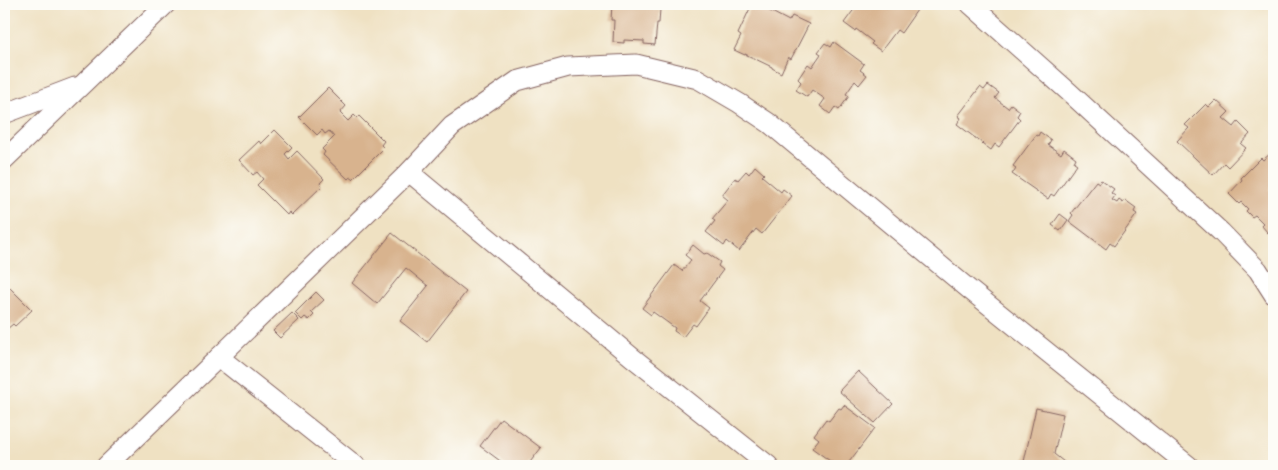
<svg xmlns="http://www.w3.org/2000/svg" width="1278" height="470" font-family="'Indie Flower',sans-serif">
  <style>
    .building { fill: #d8b38e }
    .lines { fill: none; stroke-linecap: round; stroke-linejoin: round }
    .minor-casing { stroke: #846360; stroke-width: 21 }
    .minor { stroke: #fff; stroke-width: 19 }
  </style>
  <rect width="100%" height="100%" fill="#fdfcf7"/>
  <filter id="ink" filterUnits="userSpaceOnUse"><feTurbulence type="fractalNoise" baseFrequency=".02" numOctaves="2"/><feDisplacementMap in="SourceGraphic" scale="10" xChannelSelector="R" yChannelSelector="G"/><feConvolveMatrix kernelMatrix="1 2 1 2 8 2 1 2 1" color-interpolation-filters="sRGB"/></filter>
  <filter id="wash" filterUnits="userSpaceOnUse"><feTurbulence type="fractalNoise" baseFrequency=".0096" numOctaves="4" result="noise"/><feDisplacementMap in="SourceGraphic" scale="20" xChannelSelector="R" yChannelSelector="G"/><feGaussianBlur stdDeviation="1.12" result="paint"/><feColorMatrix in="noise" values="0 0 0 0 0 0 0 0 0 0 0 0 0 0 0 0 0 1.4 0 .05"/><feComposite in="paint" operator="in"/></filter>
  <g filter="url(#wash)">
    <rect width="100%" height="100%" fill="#efe1c2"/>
    <g id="blocks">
      <!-- building -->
      <g class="building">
        <polygon points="612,4 632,6 632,4 641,4 640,7 660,9 659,23 657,23 655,45 644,44 644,41 624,40 624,43 613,42 614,20 611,20"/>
        <polygon points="752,4 765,4 770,6 768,10 789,21 792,16 809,24 791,59 788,57 781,73 772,68 772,67 745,54 745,55 734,50 741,36 738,34"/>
        <polygon points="858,4 908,4 917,10 901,33 897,30 881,51 871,44 873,42 856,29 855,31 844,23"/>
        <polygon points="834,42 864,64 860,70 867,75 859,85 855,81 846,94 849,96 839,110 835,107 830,114 820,106 825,99 812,90 807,97 796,90 801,82 798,79 808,64 812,67 821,54 818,52 825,43 831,47"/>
        <polygon points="988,85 999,93 995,98 1008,108 1011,104 1020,111 1017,116 1020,119 999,147 995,144 991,150 957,124 961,118 958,116 980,87 984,90"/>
        <polygon points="328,88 346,106 340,113 348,121 354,115 357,118 359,116 384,141 381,145 384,148 353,179 350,177 348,179 323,155 325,152 322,149 334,137 329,131 325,134 322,130 317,135 299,117"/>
        <polygon points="1216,100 1229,112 1223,118 1234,127 1238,122 1250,134 1241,144 1246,148 1228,167 1224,163 1213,175 1177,141 1189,128 1185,125 1206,104 1209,107"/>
        <polygon points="275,130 292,147 285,154 289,159 297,151 324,179 320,183 322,186 292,215 289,212 287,215 257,185 263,179 257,172 253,175 239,160 259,141 261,144"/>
        <polygon points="1040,132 1051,140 1048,145 1061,154 1064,149 1076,158 1074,162 1077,164 1054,196 1051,194 1048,199 1012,174 1016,168 1013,166 1036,135 1038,136"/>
        <polygon points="1271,153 1274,156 1274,184 1269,189 1274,194 1274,227 1268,233 1261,225 1263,223 1255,215 1252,217 1246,211 1248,209 1241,202 1239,204 1229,194 1242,180 1241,178 1261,158 1263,160"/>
        <polygon points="755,166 764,174 762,176 781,192 783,189 792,196 762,234 756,229 739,251 727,241 724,246 706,232 715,221 712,219 728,200 722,195 735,178 738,180 746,171 749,174"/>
        <polygon points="1101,180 1114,189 1111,193 1115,196 1112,200 1117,203 1119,200 1123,203 1125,200 1136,208 1134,212 1137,214 1114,246 1110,243 1106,249 1069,221 1073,215 1071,213 1096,181 1099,183"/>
        <polygon points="1060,214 1068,220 1060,231 1052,225"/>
        <polygon points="392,233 466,292 427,342 400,321 428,286 406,268 377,304 352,283"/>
        <polygon points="693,245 704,254 707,253 720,262 718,266 723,270 700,301 709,308 696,326 693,324 683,337 674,331 675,328 653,312 651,315 642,308 674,265 682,271 691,260 685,255"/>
        <polygon points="8,286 32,310 15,326 13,324 7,329 7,334 4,334 4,287 6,289"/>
        <polygon points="316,292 324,300 311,312 314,315 309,320 305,317 302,320 295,313"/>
        <polygon points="292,313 299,320 280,338 273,331"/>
        <polygon points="858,371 893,404 875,423 839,391"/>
        <polygon points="844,405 875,428 846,466 841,466 838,464 837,466 812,448 819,439 814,435 826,419 829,421 839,408 841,409"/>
        <polygon points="1036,408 1063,414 1054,454 1069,466 1023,466"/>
        <polygon points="501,418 541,448 527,466 507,466 480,446"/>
      </g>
    </g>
  </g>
  <g filter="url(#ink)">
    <use href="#blocks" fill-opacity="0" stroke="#846360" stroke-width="1"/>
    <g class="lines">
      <defs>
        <g id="minor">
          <polyline points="970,4 1069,92 1221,232 1258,270 1274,295"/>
          <polyline points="4,114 75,87"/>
          <polyline points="4,160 166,4"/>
          <polyline points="409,172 633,358 769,466"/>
          <polyline points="219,357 356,466"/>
          <polyline points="106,466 219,357 409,172 452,126 517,81 568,67 636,64 698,79 739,103 769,123 970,290 1189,466"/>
        </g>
      </defs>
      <!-- minor casing -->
      <use href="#minor" class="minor-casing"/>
      <!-- minor -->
      <use href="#minor" class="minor"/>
    </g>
  </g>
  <!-- margin -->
  <rect width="1278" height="470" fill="none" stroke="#fdfcf7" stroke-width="20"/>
</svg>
